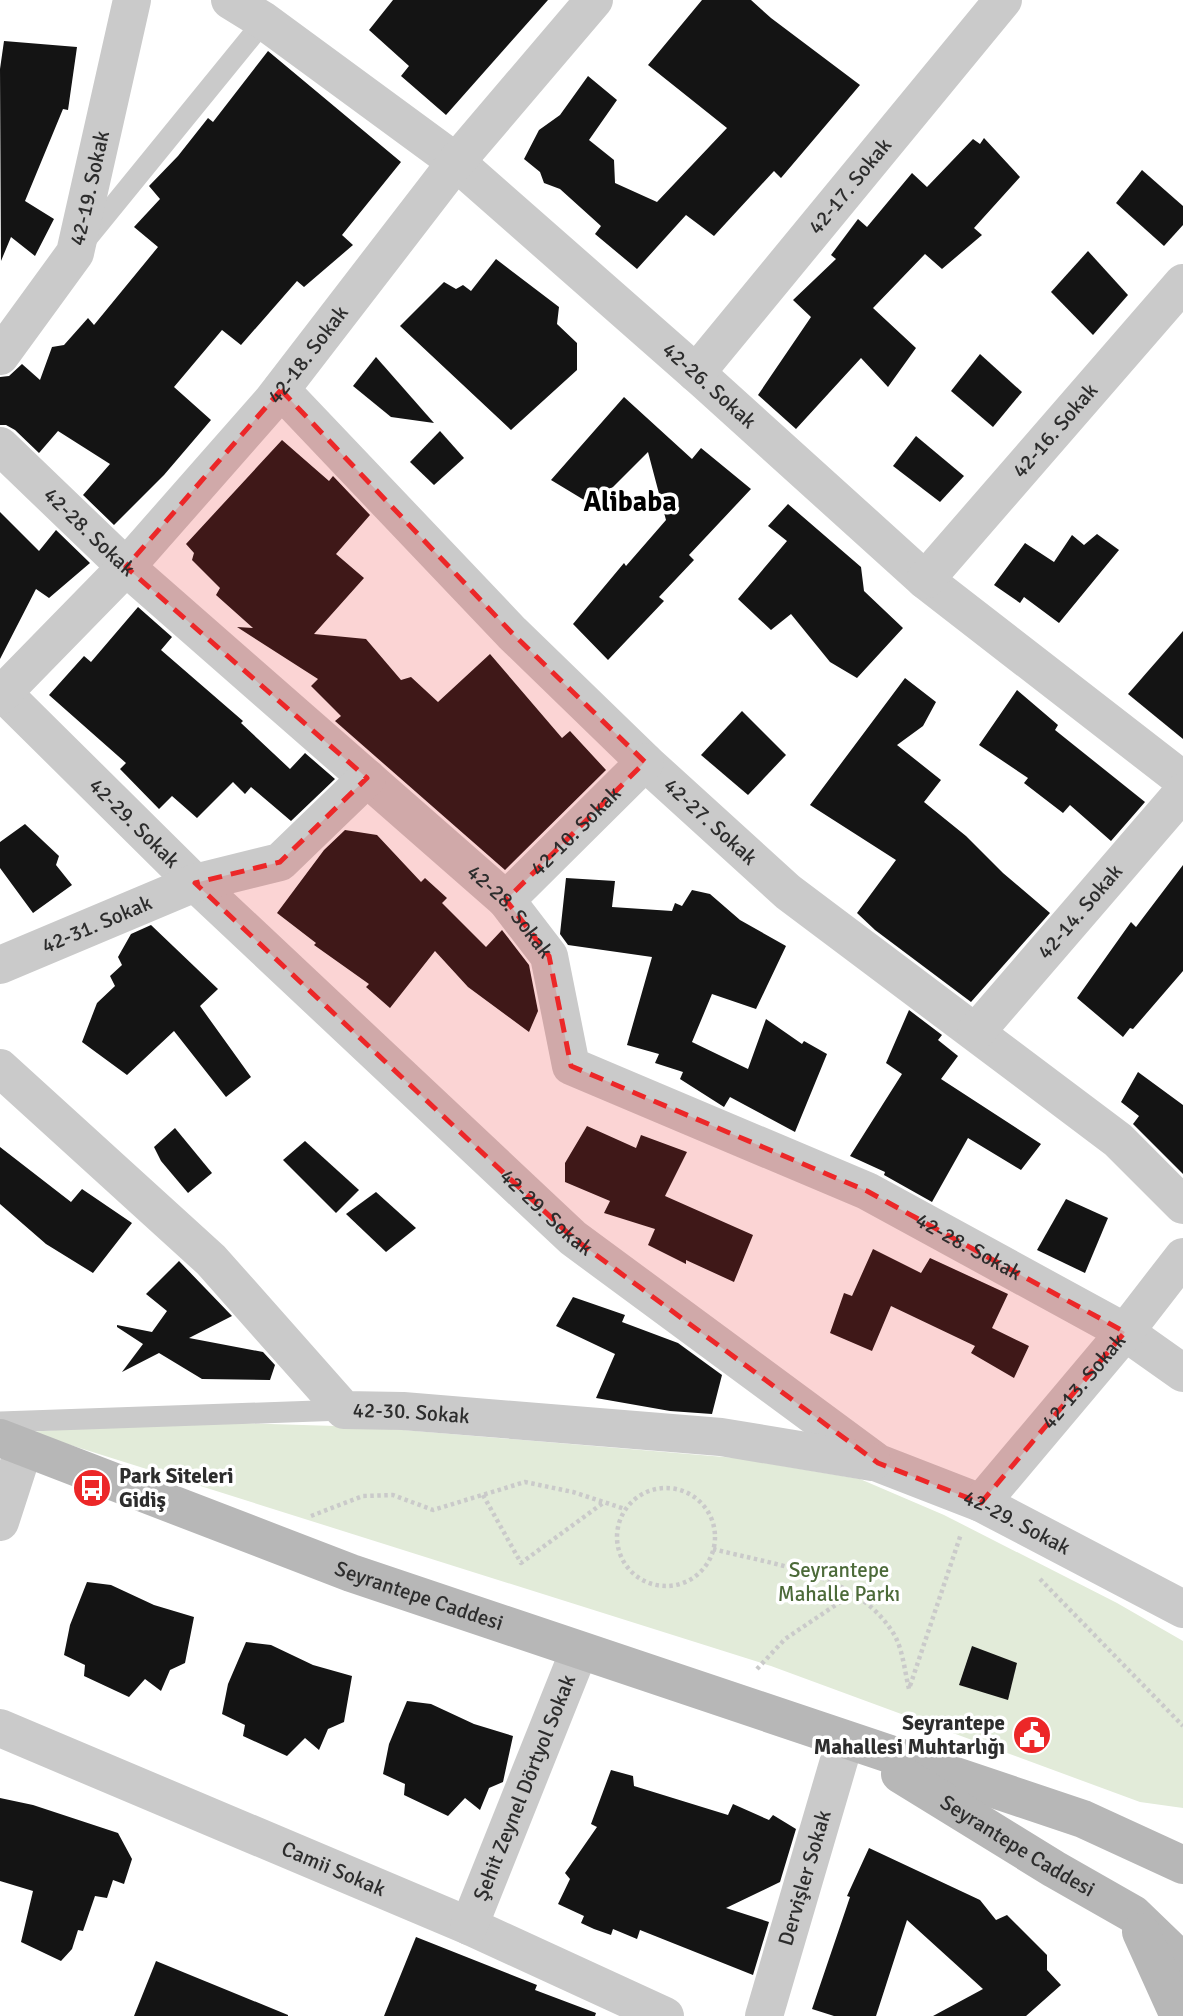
<svg xmlns="http://www.w3.org/2000/svg" width="1183" height="2016" font-family="Signika,sans-serif">
  <style>
    .green { fill: #e2ebd9 }
    .building { fill: #141414 }
    .lines { fill: none; stroke-linecap: round; stroke-linejoin: round }
    .path { stroke: #cacaca; stroke-width: 4.5; stroke-dasharray: 3.5 3.5; stroke-linecap: butt }
    .lane { stroke: #cacaca; stroke-width: 21 }
    .street { stroke: #cacaca; stroke-width: 38 }
    .secondary { stroke: #b7b7b7; stroke-width: 38 }
    .marked { fill: #ec2728; fill-opacity: 0.2; stroke: #ec2728; stroke-width: 5; stroke-dasharray: 14 9; stroke-linejoin: round }
    .labels { text-anchor: middle; stroke-width: 7; stroke-linejoin: round; paint-order: stroke }
    .street-label { font-size: 21px; fill: #2d2d2d; stroke: #fff }
    .poi-label { font-size: 21px; font-weight: bold; fill: #2d2d2d; stroke: #fff; text-anchor: start }
    .park-label { font-size: 21px; fill: #4c6a39; stroke: #fff }
    .district-label { font-size: 28px; font-weight: bold; fill: #000; stroke: #fff }
  </style>
  <rect width="100%" height="100%" fill="#fff"/>
  <!-- green -->
  <polygon class="green" points="177,1421 368,1427 736,1458 860,1479 944,1515 1117,1603 1183,1641 1183,1808 1140,1802 771,1666 29,1432"/>
  <!-- building -->
  <g class="building">
    <polygon points="393,0 548,0 446,115 401,76 409,66 369,30"/>
    <polygon points="702,0 751,0 771,18 860,85 781,178 774,171 714,236 686,215 637,269 595,234 601,226 560,189 544,183 540,172 524,159 539,130 560,115 588,76 617,100 589,140 614,160 615,183 657,202 727,128 648,65"/>
    <polygon points="4,41 77,47 68,110 63,109 25,201 54,219 35,256 11,237 1,261 0,69"/>
    <polygon points="268,51 401,162 342,235 353,245 304,287 297,281 241,345 222,330 174,387 211,420 164,475 114,525 83,495 110,464 58,431 39,453 15,430 6,425 0,425 0,377 9,376 22,364 40,380 52,347 64,345 88,318 94,325 158,247 134,227 160,199 149,186 178,156 208,118 213,122"/>
    <polygon points="984,138 1020,177 974,228 982,235 942,269 925,254 873,308 916,348 888,387 861,358 796,429 758,395 811,317 793,300 836,259 831,255 858,219 867,227 912,173 927,187 973,139 980,144"/>
    <polygon points="1142,170 1183,206 1183,225 1164,246 1116,203"/>
    <polygon points="1088,251 1128,295 1093,335 1051,292"/>
    <polygon points="496,259 559,307 557,324 577,343 577,370 511,430 400,326 444,282 456,289 463,285 471,291"/>
    <polygon points="980,354 1022,392 993,427 951,391"/>
    <polygon points="376,357 434,423 391,417 353,386"/>
    <polygon points="624,397 692,459 701,448 751,489 689,555 694,560 659,597 664,601 608,660 573,624 624,563 626,566 666,520 648,452 594,506 551,480"/>
    <polygon points="440,431 464,458 434,485 410,462"/>
    <polygon points="916,436 964,476 940,502 893,466"/>
    <polygon points="282,440 329,481 333,476 370,515 336,554 364,578 314,634 366,639 401,680 411,677 438,702 490,654 562,738 570,731 606,770 505,870 335,721 341,716 311,686 318,679 237,627 253,628 216,595 220,588 192,560 194,553 186,544"/>
    <polygon points="788,504 861,567 864,591 903,628 857,678 830,662 791,614 771,630 738,599 787,541 768,526"/>
    <polygon points="0,512 39,551 56,530 90,563 49,598 36,589 0,659"/>
    <polygon points="1097,534 1119,550 1059,623 1024,597 1020,603 994,585 1025,543 1054,562 1072,535 1084,545"/>
    <polygon points="138,607 172,637 161,650 243,721 241,723 290,769 305,753 335,779 291,821 251,787 245,794 233,782 197,818 172,796 159,809 120,769 126,763 49,695 84,656 91,662"/>
    <polygon points="1183,631 1183,739 1128,694"/>
    <polygon points="905,678 936,702 923,726 897,745 941,780 924,802 966,836 1003,873 1050,913 971,1002 875,930 857,913 896,860 810,805"/>
    <polygon points="1017,690 1058,725 1055,730 1145,802 1111,841 1070,805 1063,813 1024,783 1028,778 979,745"/>
    <polygon points="742,711 786,755 748,795 701,755"/>
    <polygon points="25,824 59,856 56,865 72,885 33,913 0,868 0,842"/>
    <polygon points="345,830 377,835 421,882 425,878 447,898 442,903 486,947 502,930 529,965 538,1011 529,1032 468,987 435,951 390,1008 366,987 369,984 314,945 316,943 277,913 324,850"/>
    <polygon points="1183,865 1183,971 1133,1029 1130,1028 1123,1037 1077,998 1131,922 1136,927"/>
    <polygon points="566,878 615,881 612,907 672,911 675,903 682,906 692,890 710,894 740,920 786,946 756,1009 712,994 692,1042 748,1069 766,1019 802,1044 804,1041 827,1054 795,1132 730,1097 724,1107 680,1079 683,1072 655,1063 659,1054 627,1045 652,957 568,945 560,934"/>
    <polygon points="151,925 218,989 200,1006 251,1077 226,1097 174,1031 127,1075 82,1042 97,1003 115,986 110,976 122,965 118,957 131,934"/>
    <polygon points="909,1010 942,1035 938,1040 958,1056 941,1079 1041,1144 1021,1170 968,1138 932,1202 884,1175 885,1172 850,1156 902,1074 886,1063"/>
    <polygon points="1138,1072 1183,1105 1183,1174 1133,1124 1139,1116 1121,1102"/>
    <polygon points="587,1126 636,1148 641,1135 687,1152 665,1196 753,1235 734,1282 686,1260 686,1264 648,1245 655,1229 604,1213 610,1201 565,1182 565,1163"/>
    <polygon points="175,1128 212,1173 188,1193 161,1161 154,1147"/>
    <polygon points="305,1141 359,1190 336,1213 283,1160"/>
    <polygon points="0,1147 71,1202 82,1189 132,1223 93,1273 46,1244 0,1204"/>
    <polygon points="376,1192 416,1228 386,1252 346,1214"/>
    <polygon points="1066,1199 1108,1218 1085,1273 1037,1250"/>
    <polygon points="873,1249 921,1273 930,1258 1008,1294 992,1328 1029,1346 1014,1378 971,1353 975,1346 891,1306 872,1351 830,1333 844,1293 852,1296"/>
    <polygon points="179,1261 232,1316 189,1338 263,1352 275,1365 270,1380 202,1379 159,1353 122,1372 143,1344 117,1327 117,1325 152,1332 167,1311 146,1294"/>
    <polygon points="573,1297 625,1315 622,1322 678,1343 722,1375 712,1414 670,1411 596,1398 615,1354 556,1326"/>
    <polygon points="87,1582 111,1585 154,1605 194,1617 185,1663 170,1670 161,1691 145,1679 129,1697 84,1676 85,1665 64,1655 70,1625"/>
    <polygon points="246,1642 271,1645 313,1665 352,1676 344,1722 328,1729 319,1750 305,1738 287,1756 243,1736 245,1725 222,1714 228,1684"/>
    <polygon points="972,1646 1017,1663 1008,1700 959,1685"/>
    <polygon points="407,1701 431,1704 474,1724 513,1736 503,1782 489,1788 480,1810 465,1798 448,1816 404,1795 405,1784 383,1774 389,1744"/>
    <polygon points="611,1770 633,1776 634,1786 728,1815 733,1804 769,1820 773,1815 796,1829 780,1882 726,1908 769,1922 753,1975 640,1930 637,1939 613,1929 611,1935 594,1929 581,1923 584,1916 558,1904 570,1879 565,1873 597,1827 591,1824"/>
    <polygon points="0,1798 33,1805 118,1833 132,1859 124,1884 113,1880 107,1898 95,1896 83,1931 78,1930 72,1949 61,1961 21,1942 33,1891 0,1881"/>
    <polygon points="869,1848 980,1900 996,1920 1007,1915 1047,1955 1047,1970 1061,1985 1026,2016 933,2016 983,1989 907,1920 876,2016 834,2016 812,2009 850,1897 847,1896"/>
    <polygon points="416,1937 537,1985 535,1990 596,2013 595,2016 384,2016"/>
    <polygon points="156,1961 288,2015 288,2016 134,2016"/>
  </g>
  <g class="lines">
    <!-- path -->
    <g class="path">
      <circle cx="666" cy="1537" r="49"/>
      <polyline points="483,1495 521,1563 603,1503"/>
      <polyline points="311,1516 363,1496 393,1495 433,1510 525,1482 573,1492 625,1509"/>
      <path d="M713 1549C775 1565 859 1574 895 1636 903 1651 905 1673 909 1689L961 1534"/>
      <polyline points="1040,1579 1183,1726"/>
      <polyline points="757,1669 785,1639 852,1594"/>
    </g>
    <!-- lane -->
    <g class="lane">
      <polyline points="84,242 264,21"/>
      <polyline points="0,1422 344,1410"/>
    </g>
    <!-- street -->
    <g class="street">
      <path id="s1" d="M230 0 264 21 456 162 705 381 925 580 1183 780"/>
      <path id="s2" d="M0 356 75 253 132 0"/>
      <path id="s3" d="M696 373 1003 0"/>
      <path id="s4" d="M281 390 512 633 645 762 788 892 1118 1140 1183 1205"/>
      <path id="s5" d="M0 446 126 567 506 900 549 956 571 1066 867 1191 1125 1332 1183 1373"/>
      <path id="s6" d="M925 580 1183 283"/>
      <path id="s7" d="M0 690 195 883 573 1238 878 1463 981 1503 1183 1609"/>
      <path id="s8" d="M0 696 126 567 272 401 456 162 594 0"/>
      <path id="s9" d="M506 900 645 762"/>
      <path id="s10" d="M0 965 195 883 280 862 367 778"/>
      <path id="s11" d="M976 1032 1183 792"/>
      <path id="s12" d="M0 1068 211 1260 344 1410 403 1411 721 1437 872 1462"/>
      <path id="s13" d="M981 1503 1125 1332 1183 1257"/>
      <polyline points="0,1522 24,1448"/>
      <path id="s14" d="M0 1728 469 1926 665 2016"/>
      <path id="s15" d="M469 1926 579 1651"/>
      <path id="s16" d="M764 2016 845 1740"/>
    </g>
    <!-- secondary -->
    <g class="secondary">
      <path id="s17" d="M0 1438 351 1573 1083 1819 1183 1865"/>
      <path id="s18" d="M900 1774 1054 1869 1133 1914 1183 1962"/>
      <polyline points="1141,1932 1179,2016"/>
    </g>
  </g>
  <!-- marked area -->
  <path class="marked" d="M281 390 512 633 645 762 506 900 549 956 571 1066 867 1191 1125 1332 981 1503 878 1463 573 1238 195 883 280 862 367 778 126 567Z"/>
  <!-- icons -->
  <defs>
    <symbol id="bus-disc" viewBox="-11 -11 22 22"><circle r="9.5" fill="#ec2728" stroke="#fff"/><path d="M-5-6H5V4H4V6H2V4H-2V6H-4V4H-5ZM-3.5-4V0h7V-4ZM-3.5 1.2v1.5H-2V1.2ZM2 1.2v1.5H3.5V1.2Z" fill="#fff"/></symbol>
    <symbol id="civic-disc" viewBox="-11 -11 22 22"><circle r="9.5" fill="#ec2728" stroke="#fff"/><path d="M-.6-6.5H3V-4.5H.6V-3L4-1V1h2V6H-6V1h2V-1L-.6-3ZM-1.2 2.5V6h2.4V2.5Z" fill="#fff"/></symbol>
  </defs>
  <g fill-rule="evenodd">
    <use href="#bus-disc" x="70" y="1466" width="44" height="44"/>
    <use href="#civic-disc" x="1010" y="1713" width="44" height="44"/>
  </g>
  <g class="labels">
    <!-- street labels -->
    <g class="street-label">
      <text dy="7" stroke="none"><textPath href="#s3" startOffset="242">42-17. Sokak</textPath></text>
      <text dy="7" stroke="none"><textPath href="#s2" startOffset="194">42-19. Sokak</textPath></text>
      <text dy="7" stroke="none"><textPath href="#s8" startOffset="460">42-18. Sokak</textPath></text>
      <text dy="7" stroke="none"><textPath href="#s1" startOffset="616">42-26. Sokak</textPath></text>
      <text dy="7" stroke="none"><textPath href="#s6" startOffset="198">42-16. Sokak</textPath></text>
      <text dy="7" stroke="none"><textPath href="#s5" startOffset="124">42-28. Sokak</textPath></text>
      <text dy="7" stroke="none"><textPath href="#s7" startOffset="189">42-29. Sokak</textPath></text>
      <text dy="7" stroke="none"><textPath href="#s4" startOffset="609">42-27. Sokak</textPath></text>
      <text dy="7" stroke="none"><textPath href="#s9" startOffset="98">42-10. Sokak</textPath></text>
      <text dy="7" stroke="none"><textPath href="#s11" startOffset="159">42-14. Sokak</textPath></text>
      <text dy="7" stroke="none"><textPath href="#s5" startOffset="691">42-28. Sokak</textPath></text>
      <text dy="7" stroke="none"><textPath href="#s10" startOffset="105">42-31. Sokak</textPath></text>
      <text dy="7" stroke="none"><textPath href="#s7" startOffset="756">42-29. Sokak</textPath></text>
      <text dy="7" stroke="none"><textPath href="#s5" startOffset="1300">42-28. Sokak</textPath></text>
      <text dy="7" stroke="none"><textPath href="#s13" startOffset="159">42-13. Sokak</textPath></text>
      <text dy="7" stroke="none"><textPath href="#s12" startOffset="553">42-30. Sokak</textPath></text>
      <text dy="7" stroke="none"><textPath href="#s7" startOffset="1323">42-29. Sokak</textPath></text>
      <text dy="7" stroke="none"><textPath href="#s17" startOffset="448">Seyrantepe Caddesi</textPath></text>
      <text dy="7" stroke="none"><textPath href="#s15" startOffset="149">Şehit Zeynel Dörtyol Sokak</textPath></text>
      <text dy="7" stroke="none"><textPath href="#s18" startOffset="138">Seyrantepe Caddesi</textPath></text>
      <text dy="7" stroke="none"><textPath href="#s14" startOffset="362">Camii Sokak</textPath></text>
      <text dy="7" stroke="none"><textPath href="#s16" startOffset="144">Dervişler Sokak</textPath></text>
    </g>
    <!-- poi labels -->
    <g class="poi-label">
      <text x="119" y="1483">Park Siteleri<tspan x="119" dy="24">Gidiş</tspan></text>
      <text x="1005" y="1730" text-anchor="end">Seyrantepe<tspan x="1005" dy="24">Mahallesi Muhtarlığı</tspan></text>
    </g>
    <!-- park labels -->
    <g class="park-label">
      <text x="839" y="1577">Seyrantepe<tspan x="839" dy="24">Mahalle Parkı</tspan></text>
    </g>
    <!-- district labels -->
    <g class="district-label">
      <text x="630" y="511">Alibaba</text>
    </g>
  </g>
</svg>
